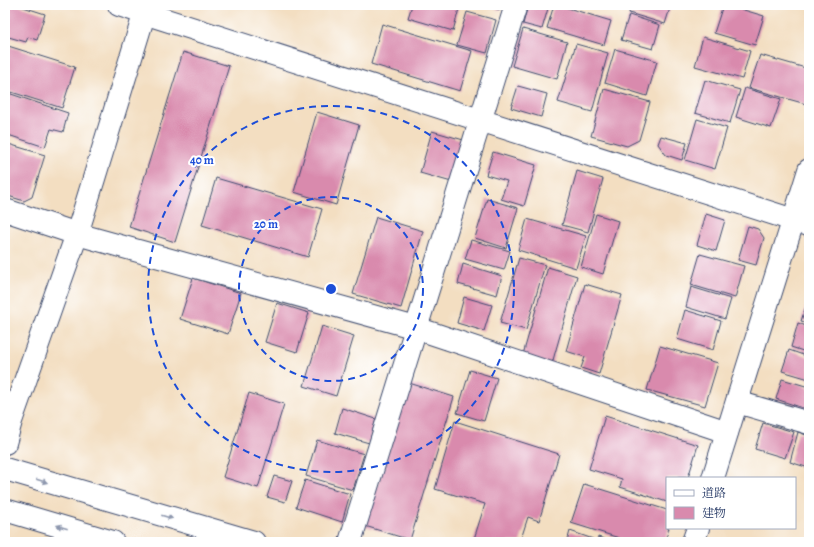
<svg xmlns="http://www.w3.org/2000/svg" width="814" height="547" font-family="Alegreya,'Noto Serif JP',serif">
  <style>
    .building { fill: #d98aad }
    .lines { fill: none; stroke-linecap: round; stroke-linejoin: round }
    .street-casing { stroke: #3b496d; stroke-width: 24 }
    .secondary-casing { stroke: #3b496d; stroke-width: 24 }
    .street { stroke: #fff; stroke-width: 22 }
    .secondary { stroke: #fff; stroke-width: 22 }
    .oneway { fill: #8d97ae }
    .ring { fill: none; stroke: #1d4ed8; stroke-width: 2; stroke-dasharray: 7 5 }
    .centre { fill: #1d4ed8; stroke: #fff; stroke-width: 2 }
    .ring-label { font-size: 12px; text-anchor: middle; font-weight: bold; fill: #1d4ed8; stroke: #fff; stroke-width: 4; stroke-linejoin: round; paint-order: stroke }
  </style>
  <rect width="100%" height="100%" fill="#fff"/>
  <filter id="ink" filterUnits="userSpaceOnUse"><feTurbulence type="fractalNoise" baseFrequency=".025" numOctaves="2"/><feDisplacementMap in="SourceGraphic" scale="8" xChannelSelector="R" yChannelSelector="G"/><feConvolveMatrix kernelMatrix="1 2 1 2 8 2 1 2 1" color-interpolation-filters="sRGB"/></filter>
  <filter id="wash" filterUnits="userSpaceOnUse"><feTurbulence type="fractalNoise" baseFrequency=".012" numOctaves="4" result="noise"/><feDisplacementMap in="SourceGraphic" scale="16" xChannelSelector="R" yChannelSelector="G"/><feGaussianBlur stdDeviation="0.9" result="paint"/><feColorMatrix in="noise" values="0 0 0 0 0 0 0 0 0 0 0 0 0 0 0 0 0 1.4 0 .05"/><feComposite in="paint" operator="in"/></filter>
  <g filter="url(#wash)">
    <rect width="100%" height="100%" fill="#f3dec1"/>
    <g id="blocks">
      <!-- building -->
      <g class="building">
        <polygon points="5,5 17,5 45,14 37,40 28,37 26,42 5,36"/>
        <polygon points="412,5 460,5 453,31 408,18"/>
        <polygon points="484,5 502,5 500,10"/>
        <polygon points="528,5 549,5 542,29 523,24"/>
        <polygon points="554,5 558,5 611,21 604,45 547,28"/>
        <polygon points="631,5 671,5 665,24 629,13"/>
        <polygon points="723,5 727,5 764,16 755,45 714,33"/>
        <polygon points="467,12 496,20 487,53 457,45"/>
        <polygon points="629,15 660,25 653,49 621,40"/>
        <polygon points="382,24 472,51 460,91 371,64"/>
        <polygon points="523,29 567,42 557,79 512,66"/>
        <polygon points="703,37 750,51 742,79 695,66"/>
        <polygon points="576,44 608,53 592,112 558,102"/>
        <polygon points="5,45 75,67 62,108 5,90"/>
        <polygon points="615,49 657,61 647,96 605,83"/>
        <polygon points="183,52 229,66 175,242 129,227"/>
        <polygon points="760,55 809,69 809,95 806,104 749,88"/>
        <polygon points="705,80 740,90 730,123 695,113"/>
        <polygon points="518,86 547,94 541,117 511,108"/>
        <polygon points="745,88 781,99 771,128 736,117"/>
        <polygon points="604,89 650,102 639,140 627,146 591,136"/>
        <polygon points="5,92 68,113 63,132 51,129 45,147 5,134"/>
        <polygon points="317,112 359,125 336,205 294,192"/>
        <polygon points="697,119 727,128 715,169 685,160"/>
        <polygon points="432,131 467,141 455,183 420,173"/>
        <polygon points="661,136 687,143 682,160 666,155 658,144"/>
        <polygon points="5,143 45,155 32,197 24,201 5,195"/>
        <polygon points="493,152 536,165 524,206 501,199 507,181 486,175"/>
        <polygon points="577,171 603,179 588,232 562,225"/>
        <polygon points="216,178 322,209 308,257 202,225"/>
        <polygon points="487,199 518,208 506,248 475,238"/>
        <polygon points="596,214 618,221 603,274 581,267"/>
        <polygon points="706,214 725,220 716,251 697,245"/>
        <polygon points="376,217 423,231 401,308 353,294"/>
        <polygon points="527,219 586,236 576,268 518,250"/>
        <polygon points="748,226 758,229 764,238 756,265 738,260"/>
        <polygon points="471,240 510,251 504,270 465,259"/>
        <polygon points="700,254 744,266 735,298 691,285"/>
        <polygon points="519,258 545,265 526,330 500,323"/>
        <polygon points="463,264 502,276 497,295 458,284"/>
        <polygon points="548,267 577,276 551,367 522,358"/>
        <polygon points="193,278 241,293 228,334 180,319"/>
        <polygon points="585,284 622,295 599,374 581,368 585,357 566,351"/>
        <polygon points="691,287 731,299 725,319 686,307"/>
        <polygon points="464,297 492,305 484,331 457,323"/>
        <polygon points="809,297 809,323 801,321"/>
        <polygon points="277,303 309,313 297,352 265,342"/>
        <polygon points="685,310 721,321 713,350 677,339"/>
        <polygon points="798,323 809,327 809,353 791,347"/>
        <polygon points="322,326 354,336 336,396 304,386"/>
        <polygon points="660,346 718,363 705,406 647,390"/>
        <polygon points="789,350 809,357 809,379 782,371"/>
        <polygon points="470,370 497,378 484,421 457,413"/>
        <polygon points="782,379 809,387 809,399 806,409 776,399"/>
        <polygon points="409,383 454,397 410,540 365,526"/>
        <polygon points="249,393 284,404 258,488 223,477"/>
        <polygon points="342,408 376,419 369,443 335,433"/>
        <polygon points="605,416 698,445 688,478 667,478 667,502 620,487 622,479 589,469"/>
        <polygon points="455,421 559,454 539,521 528,517 520,542 473,542 485,504 435,489"/>
        <polygon points="763,423 794,432 785,458 755,449"/>
        <polygon points="798,432 809,436 809,468 790,462"/>
        <polygon points="317,440 364,454 353,490 306,476"/>
        <polygon points="274,476 292,481 285,502 267,497"/>
        <polygon points="305,480 350,494 342,522 296,507"/>
        <polygon points="584,484 667,510 667,528 669,528 665,542 632,542 571,523"/>
        <polygon points="570,531 593,539 592,542 567,542"/>
        <polygon points="598,537 614,542 597,542"/>
      </g>
    </g>
  </g>
  <g filter="url(#ink)">
    <use href="#blocks" fill-opacity="0" stroke="#3b496d" stroke-width="1"/>
    <g class="lines">
      <defs>
        <g id="street">
          <polyline points="119,5 809,225"/>
          <polyline points="5,210 77,234 416,328 727,432"/>
          <polyline points="737,402 809,423"/>
          <polyline points="350,542 516,5"/>
        </g>
        <g id="secondary">
          <polyline points="5,443 11,421 77,234 147,5"/>
          <polyline points="5,469 254,542"/>
          <polyline points="713,478 809,170"/>
          <polyline points="5,510 113,542"/>
          <polyline points="693,542 698,528"/>
        </g>
      </defs>
      <!-- street casing -->
      <use href="#street" class="street-casing"/>
      <!-- secondary casing -->
      <use href="#secondary" class="secondary-casing"/>
      <!-- street -->
      <use href="#street" class="street"/>
      <!-- secondary -->
      <use href="#secondary" class="secondary"/>
    </g>
    <!-- one-way arrows -->
    <defs><path id="oneway-solid" d="M-6-.8H1V-3.2L6.5 0L1 3.2V.8H-6Z"/></defs>
    <g class="oneway">
      <use href="#oneway-solid" transform="translate(42 481) rotate(17)"/>
      <use href="#oneway-solid" transform="translate(167 517) rotate(16)"/>
      <use href="#oneway-solid" transform="translate(62 527) rotate(-163)"/>
    </g>
  </g>
  <!-- distance rings -->
  <g class="ring">
    <circle cx="331" cy="289" r="92"/>
    <circle cx="331" cy="289" r="183"/>
  </g>
  <circle cx="331" cy="289" r="6" class="centre"/>
  <g class="ring-label">
    <text x="202" y="164">40 m</text>
    <text x="266" y="228">20 m</text>
  </g>
  <!-- margin -->
  <rect width="814" height="547" fill="none" stroke="#fff" stroke-width="20"/>
  <!-- legend -->
  <rect x="666" y="477" width="130" height="52" fill="#ffffff" stroke="#a4acbf"/>
  <rect x="674" y="490" width="20" height="6" fill="#ffffff" stroke="#a4acbf"/>
  <text x="702" y="497" font-size="12" fill="#1b2f5e">道路</text>
  <rect x="674" y="507" width="20" height="12" fill="#d98aad" stroke="#a4acbf"/>
  <text x="702" y="517" font-size="12" fill="#1b2f5e">建物</text>
</svg>
